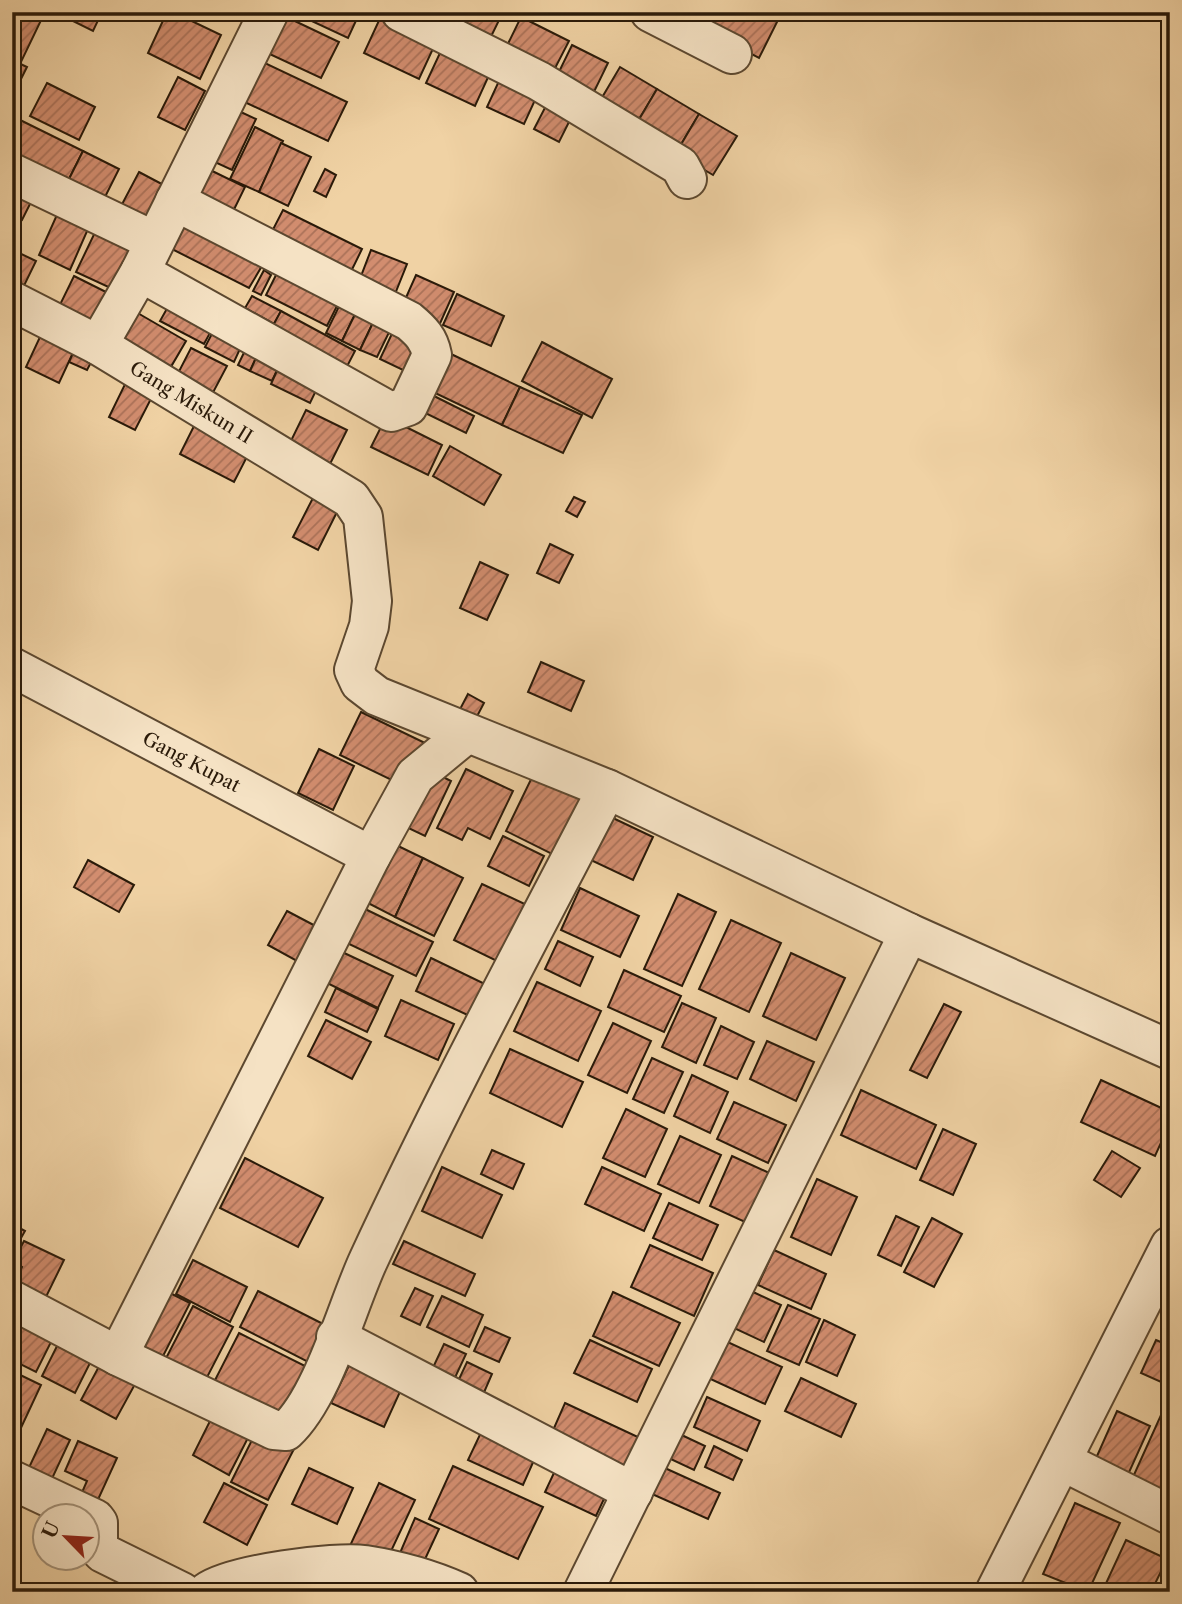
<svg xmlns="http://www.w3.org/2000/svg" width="1182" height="1604" font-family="'Libre Caslon Text',serif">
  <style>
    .building { fill: url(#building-hatch); stroke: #2a1a09; stroke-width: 2 }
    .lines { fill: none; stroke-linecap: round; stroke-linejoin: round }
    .minor-casing { stroke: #5c4830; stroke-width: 42 }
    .minor { stroke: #f5e2c4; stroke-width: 38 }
    .labels { text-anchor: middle; stroke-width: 6; stroke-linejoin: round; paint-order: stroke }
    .street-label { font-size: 19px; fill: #2a1a09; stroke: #f5e2c4 }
  </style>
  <defs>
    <pattern id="building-hatch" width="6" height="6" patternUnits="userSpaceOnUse" patternTransform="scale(1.75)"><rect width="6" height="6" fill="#d28d6f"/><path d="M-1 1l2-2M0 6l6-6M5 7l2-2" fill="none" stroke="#ab7259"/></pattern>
  </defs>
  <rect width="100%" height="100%" fill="#f0d2a4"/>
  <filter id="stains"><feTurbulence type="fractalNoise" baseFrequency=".00286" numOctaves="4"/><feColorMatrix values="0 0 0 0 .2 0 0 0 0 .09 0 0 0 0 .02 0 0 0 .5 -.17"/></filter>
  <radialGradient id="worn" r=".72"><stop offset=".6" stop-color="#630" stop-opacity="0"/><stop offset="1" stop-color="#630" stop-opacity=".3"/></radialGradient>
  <!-- building -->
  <g class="building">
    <polygon points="12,12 45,12 20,64 12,60"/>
    <polygon points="73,12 102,12 93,31 69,19"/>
    <polygon points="167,12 173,12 221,35 200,79 148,53"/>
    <polygon points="303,12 360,12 348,38 301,16"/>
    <polygon points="445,12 503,12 485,49 439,26"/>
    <polygon points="671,12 782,12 759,58"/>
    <polygon points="278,13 339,42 321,78 261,50"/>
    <polygon points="382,14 437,40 419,79 364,53"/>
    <polygon points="521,17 569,41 550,78 503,54"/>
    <polygon points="446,40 495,62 475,106 426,83"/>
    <polygon points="572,45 608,63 591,98 555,80"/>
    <polygon points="254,58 347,102 328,141 236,98"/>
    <polygon points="12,60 27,67 12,97"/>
    <polygon points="620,67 657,89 634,128 597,106"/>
    <polygon points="504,70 541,87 524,124 487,107"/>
    <polygon points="178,77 205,91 185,130 158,117"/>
    <polygon points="47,83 95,107 79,140 30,116"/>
    <polygon points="657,89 699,114 676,153 634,128"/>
    <polygon points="551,96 576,108 559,142 534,129"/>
    <polygon points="228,106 256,119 232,170 204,157"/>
    <polygon points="699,114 737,136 713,175 676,153"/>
    <polygon points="12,116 83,151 65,187 12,161"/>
    <polygon points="255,127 283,141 259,192 230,179"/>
    <polygon points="281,143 311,157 288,206 259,192"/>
    <polygon points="83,151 119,169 101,205 65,187"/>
    <polygon points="200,165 245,187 227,224 182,201"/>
    <polygon points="325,169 336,175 326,197 314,191"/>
    <polygon points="139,172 175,191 157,227 120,208"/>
    <polygon points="12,189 33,198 22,220 12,215"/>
    <polygon points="64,199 95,213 70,270 39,255"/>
    <polygon points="283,210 362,249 344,286 264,247"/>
    <polygon points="181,211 269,254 249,288 164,245"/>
    <polygon points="99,224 140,243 117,291 76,272"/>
    <polygon points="371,250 407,264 393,299 358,284"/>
    <polygon points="15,251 36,261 18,298 12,295 12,257"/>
    <polygon points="282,263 343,294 327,326 266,295"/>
    <polygon points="264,270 271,275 261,295 253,291"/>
    <polygon points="416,275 454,292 438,328 400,311"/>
    <polygon points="74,276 106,292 84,335 53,319"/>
    <polygon points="345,294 361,302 342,341 326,333"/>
    <polygon points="457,294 504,316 491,346 443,325"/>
    <polygon points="174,296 217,320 204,344 160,321"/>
    <polygon points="252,296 281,311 274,324 245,308"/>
    <polygon points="361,302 379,310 360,350 342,341"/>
    <polygon points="129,308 186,341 165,377 108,343"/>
    <polygon points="379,310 396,318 377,357 360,350"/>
    <polygon points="281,311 355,351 340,380 265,340"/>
    <polygon points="397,323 422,335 405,371 380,359"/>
    <polygon points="46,324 79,340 59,383 26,367"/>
    <polygon points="216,326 244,340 234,362 205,347"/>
    <polygon points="79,340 98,349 87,370 69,362"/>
    <polygon points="250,340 262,345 250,371 238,365"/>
    <polygon points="542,342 612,379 592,418 522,381"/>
    <polygon points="262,345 284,355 272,381 250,371"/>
    <polygon points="191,348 227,366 208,402 173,383"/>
    <polygon points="451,354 520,387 502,425 433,392"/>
    <polygon points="284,355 324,374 310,403 271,384"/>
    <polygon points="130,374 157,387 135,430 109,417"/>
    <polygon points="520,387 582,415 563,453 502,425"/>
    <polygon points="422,390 474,416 466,433 413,407"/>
    <polygon points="306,410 347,430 328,468 287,449"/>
    <polygon points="386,417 442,445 428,475 371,447"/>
    <polygon points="198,418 253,445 234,482 180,454"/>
    <polygon points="450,446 501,475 484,505 433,476"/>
    <polygon points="315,494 340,506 318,550 293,537"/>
    <polygon points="574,497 585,502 577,517 566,511"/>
    <polygon points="550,544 573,555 559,583 537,573"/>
    <polygon points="480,562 508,575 487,620 460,608"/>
    <polygon points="541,662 584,681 571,711 528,692"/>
    <polygon points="468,694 484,703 474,722 458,713"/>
    <polygon points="361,712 425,743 404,786 340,755"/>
    <polygon points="319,749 354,766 333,810 298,793"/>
    <polygon points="427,769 451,781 425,836 400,824"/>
    <polygon points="466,769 513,791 490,839 468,828 462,840 437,828"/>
    <polygon points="535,771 585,795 556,856 506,831"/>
    <polygon points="596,810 653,837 633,880 576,853"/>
    <polygon points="503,836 544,856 529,886 488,866"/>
    <polygon points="396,845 423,858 395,917 368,903"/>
    <polygon points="423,858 463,878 434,936 395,917"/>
    <polygon points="88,860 134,885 119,912 74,887"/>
    <polygon points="482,884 531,907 503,964 454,940"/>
    <polygon points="580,888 639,916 620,957 561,930"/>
    <polygon points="678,894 716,912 682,986 644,969"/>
    <polygon points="363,908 433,942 416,976 347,943"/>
    <polygon points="287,911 325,931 306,966 268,945"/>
    <polygon points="731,920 781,943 749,1012 699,989"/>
    <polygon points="558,941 593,957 580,986 545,969"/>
    <polygon points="340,951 393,976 378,1008 325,982"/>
    <polygon points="791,953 845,978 816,1040 763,1016"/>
    <polygon points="431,958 489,986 474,1018 416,991"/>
    <polygon points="624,970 681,996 664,1032 608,1007"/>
    <polygon points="537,982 601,1011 578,1061 514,1031"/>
    <polygon points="336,988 378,1009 367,1032 325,1012"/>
    <polygon points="401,1000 454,1024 438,1060 385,1036"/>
    <polygon points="682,1003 716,1018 696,1063 662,1047"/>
    <polygon points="944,1004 961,1012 927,1078 910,1070"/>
    <polygon points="326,1020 371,1042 352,1079 308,1056"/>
    <polygon points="613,1023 651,1041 627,1093 588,1075"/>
    <polygon points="721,1026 754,1042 737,1079 704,1065"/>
    <polygon points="767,1041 814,1062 796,1101 750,1079"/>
    <polygon points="510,1049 583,1082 562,1127 490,1093"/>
    <polygon points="652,1058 683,1072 664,1113 633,1099"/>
    <polygon points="692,1075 728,1092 710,1133 674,1116"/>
    <polygon points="1101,1080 1170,1112 1170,1123 1155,1156 1081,1122"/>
    <polygon points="861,1090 936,1125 916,1169 841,1135"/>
    <polygon points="734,1102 786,1125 768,1163 717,1139"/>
    <polygon points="626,1109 667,1129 645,1177 603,1158"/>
    <polygon points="943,1129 976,1144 953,1195 920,1180"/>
    <polygon points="680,1136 721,1155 699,1203 658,1184"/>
    <polygon points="492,1150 524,1164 513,1189 481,1174"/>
    <polygon points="1112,1151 1140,1168 1121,1197 1094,1180"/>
    <polygon points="732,1156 778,1177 756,1227 710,1206"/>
    <polygon points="245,1158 323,1198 298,1247 220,1208"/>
    <polygon points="442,1167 502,1195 482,1238 422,1211"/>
    <polygon points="602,1167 661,1194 644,1231 585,1204"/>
    <polygon points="817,1179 857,1197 831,1255 791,1237"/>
    <polygon points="669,1203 718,1225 702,1260 653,1238"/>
    <polygon points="896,1216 919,1227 901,1266 878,1255"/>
    <polygon points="932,1218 962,1234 934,1287 904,1272"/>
    <polygon points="12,1224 25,1231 12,1254"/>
    <polygon points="24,1241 64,1260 43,1303 12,1288 22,1267 13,1262"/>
    <polygon points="404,1241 475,1274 465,1296 393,1264"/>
    <polygon points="650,1245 713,1273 694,1316 631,1287"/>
    <polygon points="774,1250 826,1274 811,1309 758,1285"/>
    <polygon points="193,1260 247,1287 230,1322 176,1294"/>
    <polygon points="415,1288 433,1296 420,1325 401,1316"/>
    <polygon points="164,1290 190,1303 160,1362 134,1349"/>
    <polygon points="258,1291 333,1329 314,1365 240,1327"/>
    <polygon points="751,1291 781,1305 764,1342 734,1328"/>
    <polygon points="613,1292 680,1323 659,1366 593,1336"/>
    <polygon points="442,1296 483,1315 469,1347 427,1327"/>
    <polygon points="788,1305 820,1319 799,1365 767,1351"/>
    <polygon points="193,1306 233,1327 203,1385 163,1364"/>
    <polygon points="25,1317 56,1332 36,1372 12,1360 12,1342"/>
    <polygon points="824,1320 855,1335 837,1376 806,1362"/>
    <polygon points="485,1327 510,1338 499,1362 474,1351"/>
    <polygon points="239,1333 311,1369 285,1421 213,1384"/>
    <polygon points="61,1338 94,1355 75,1393 42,1376"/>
    <polygon points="721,1339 782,1367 765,1404 704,1376"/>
    <polygon points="590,1340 652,1369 637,1402 574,1373"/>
    <polygon points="1156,1340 1170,1346 1170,1386 1141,1373"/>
    <polygon points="444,1344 466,1354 452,1384 430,1374"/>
    <polygon points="104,1357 140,1375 116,1419 81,1400"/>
    <polygon points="352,1359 404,1383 384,1427 331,1403"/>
    <polygon points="467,1362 492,1374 479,1404 453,1392"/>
    <polygon points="12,1371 41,1385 12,1447"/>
    <polygon points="801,1378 856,1404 841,1437 785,1411"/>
    <polygon points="707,1397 760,1421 747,1451 694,1427"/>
    <polygon points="565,1403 640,1438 622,1478 547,1444"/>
    <polygon points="216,1409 253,1428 229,1475 193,1455"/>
    <polygon points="1117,1411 1150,1426 1126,1479 1093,1465"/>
    <polygon points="1161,1415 1170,1419 1170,1476 1163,1491 1133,1477"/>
    <polygon points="485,1424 539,1449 523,1485 468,1460"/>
    <polygon points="258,1428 295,1447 268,1500 231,1482"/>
    <polygon points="47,1429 70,1440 49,1485 26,1474"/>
    <polygon points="671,1430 705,1446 694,1470 660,1454"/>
    <polygon points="78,1441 117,1458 96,1504 80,1497 87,1481 65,1471"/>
    <polygon points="714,1446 742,1460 733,1480 705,1467"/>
    <polygon points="560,1460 611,1484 596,1516 545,1492"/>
    <polygon points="656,1464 720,1493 708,1519 643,1490"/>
    <polygon points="453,1466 543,1507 518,1559 429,1519"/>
    <polygon points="309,1468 353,1488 337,1524 292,1504"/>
    <polygon points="224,1483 267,1505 247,1545 204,1522"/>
    <polygon points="379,1483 415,1500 385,1564 349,1548"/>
    <polygon points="1075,1503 1120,1523 1088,1592 1043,1574"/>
    <polygon points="415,1518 439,1529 420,1570 397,1560"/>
    <polygon points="1126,1540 1167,1559 1151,1592 1102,1592"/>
    <polygon points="334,1567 359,1581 353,1592 319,1592"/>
  </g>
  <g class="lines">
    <defs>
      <g id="minor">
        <polyline points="401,12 539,81 680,166 687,179"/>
        <polyline points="650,12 732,54"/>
        <polyline points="12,173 154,241"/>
        <path d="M140 272 391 412 408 406 432 355C429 339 421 331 409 321L175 201"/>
        <path id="s1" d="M12 301 98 345 351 499 363 517 372 601 369 626 354 670 360 683 377 696 607 789 909 933 1170 1050"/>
        <polyline points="98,345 140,272 269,12"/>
        <path id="s2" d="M12 667 371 856"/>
        <path d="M12 1300 118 1356 274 1430 286 1431C323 1397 346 1309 368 1261 442 1101 526 945 607 789"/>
        <polyline points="336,1337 633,1492"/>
        <polyline points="118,1356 371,856 415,776 466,734"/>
        <polyline points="1062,1461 1170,1515"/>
        <polyline points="12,1480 95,1519 98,1523 98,1548 103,1553 182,1592"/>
        <path d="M207 1592C232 1574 334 1561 365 1565 397 1570 430 1579 459 1592"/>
        <polyline points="583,1592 909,933"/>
        <polyline points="995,1592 1170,1246"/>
      </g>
    </defs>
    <!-- minor casing -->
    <use href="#minor" class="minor-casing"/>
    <!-- minor -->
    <use href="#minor" class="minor"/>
  </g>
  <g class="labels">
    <!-- street labels -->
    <g class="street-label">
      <text dy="7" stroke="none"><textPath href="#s1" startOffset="206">Gang Miskun II</textPath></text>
      <text dy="7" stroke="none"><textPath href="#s2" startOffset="203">Gang Kupat</textPath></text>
    </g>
  </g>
  <!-- margin -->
  <rect width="1182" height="1604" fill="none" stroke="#f0d2a4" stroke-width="42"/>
  <rect x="14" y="14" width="1154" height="1576" fill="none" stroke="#2a1a09" stroke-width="3.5"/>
  <rect x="21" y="21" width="1140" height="1562" fill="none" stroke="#2a1a09" stroke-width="2"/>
  <!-- north arrow -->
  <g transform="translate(66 1537) rotate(295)"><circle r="33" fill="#f5e2c4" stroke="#a49279" stroke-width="2"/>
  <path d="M0-5L12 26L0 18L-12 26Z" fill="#8f2418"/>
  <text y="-10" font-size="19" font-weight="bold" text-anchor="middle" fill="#2a1a09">U</text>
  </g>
  <rect width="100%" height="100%" filter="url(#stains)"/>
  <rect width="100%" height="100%" fill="url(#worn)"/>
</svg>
